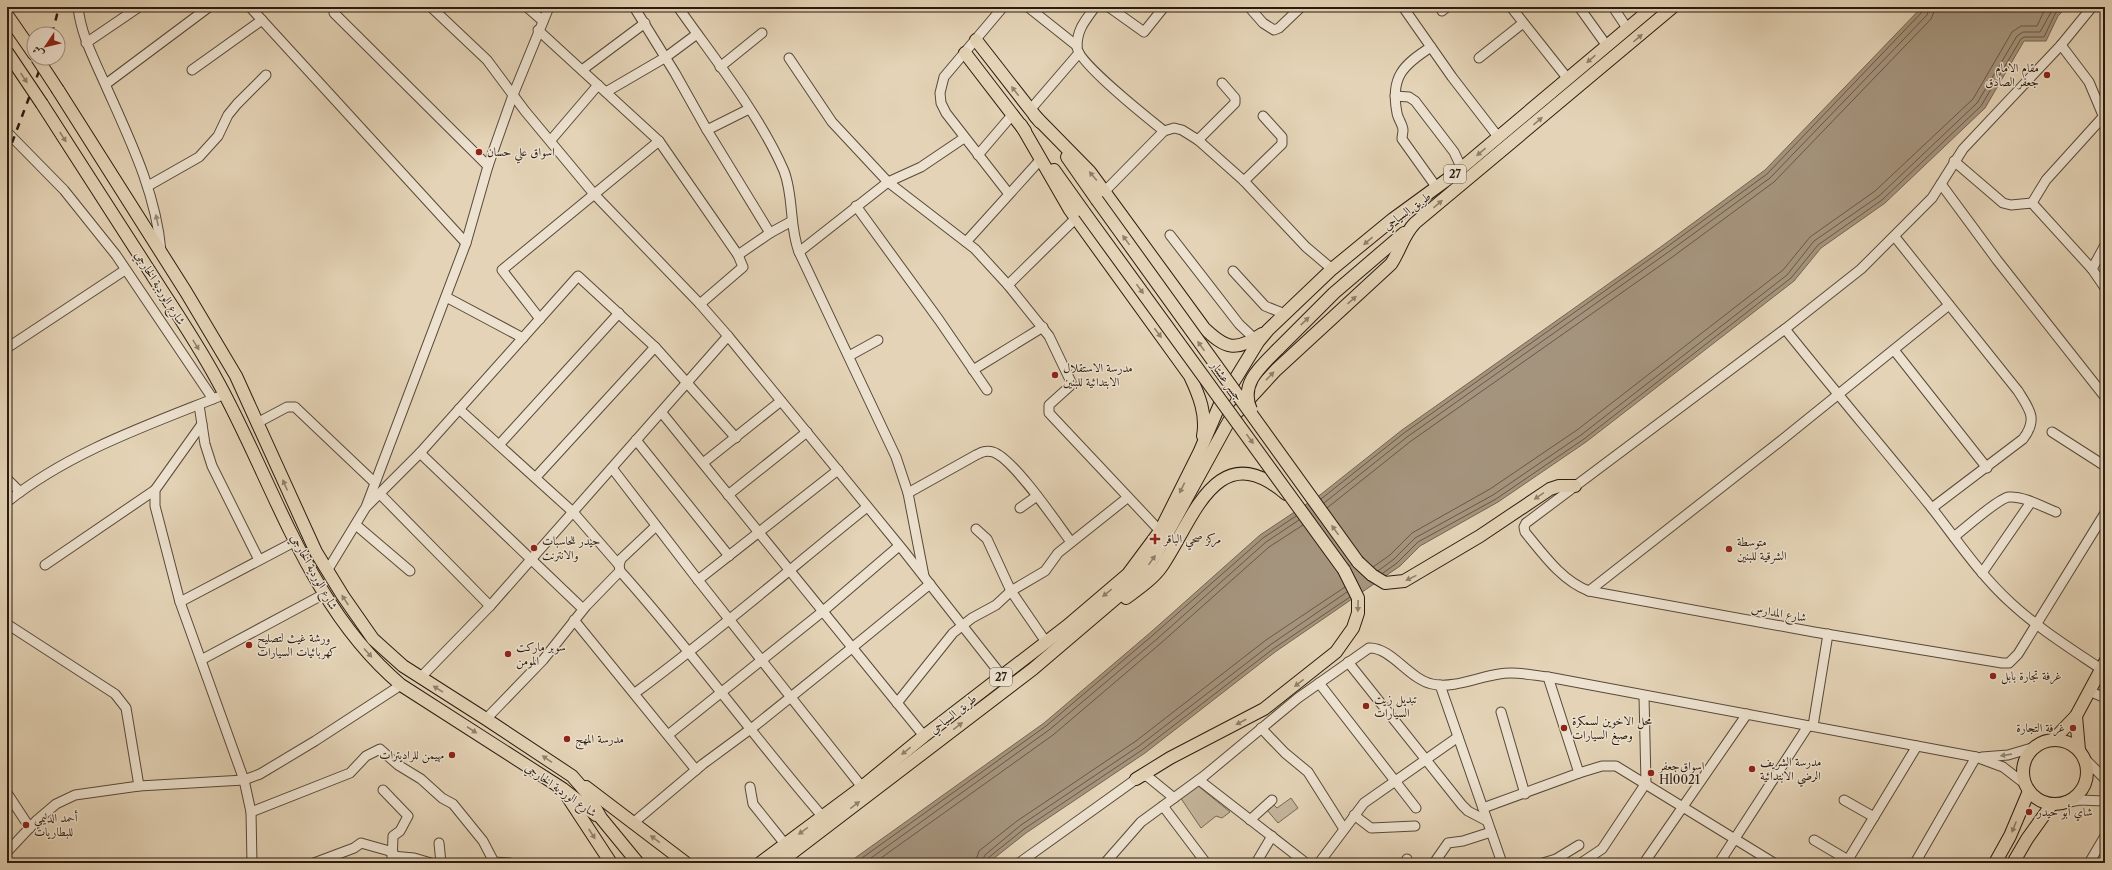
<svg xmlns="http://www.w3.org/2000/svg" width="2112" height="870" font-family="'Libre Caslon Text',Amiri,serif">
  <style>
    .park { fill: #c4b49a; stroke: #776854 }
    .water { fill: #a5947d; stroke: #746451 }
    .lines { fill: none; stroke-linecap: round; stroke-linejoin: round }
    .shore { stroke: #685846; stroke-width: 1 }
    .minor-casing { stroke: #584939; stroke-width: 11 }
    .major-casing { stroke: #2a1b0f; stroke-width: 14 }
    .minor { stroke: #ede2d0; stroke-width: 9 }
    .major { stroke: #e4d3b6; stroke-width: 12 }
    .rail { stroke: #2a1b0f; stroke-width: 2.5; stroke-dasharray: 7 7; stroke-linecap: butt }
    .major-bridge-casing { stroke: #2a1b0f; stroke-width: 14; stroke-linecap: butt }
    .major-bridge { stroke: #e4d3b6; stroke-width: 12 }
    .oneway { fill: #90806b }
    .oneway2 { fill: #958879 }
    .poi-dot { fill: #8f2418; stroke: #ede2d0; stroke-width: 1.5 }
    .labels { text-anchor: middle; stroke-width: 3; stroke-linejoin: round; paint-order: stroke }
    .shield { fill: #ede2d0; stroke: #645749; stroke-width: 1 }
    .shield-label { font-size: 11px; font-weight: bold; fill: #2a1b0f }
    .poi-label { font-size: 12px; fill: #2a1b0f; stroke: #ede2d0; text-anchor: start }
    .street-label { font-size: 12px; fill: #2a1b0f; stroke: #ede2d0 }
  </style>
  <rect width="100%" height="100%" fill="#e4d3b6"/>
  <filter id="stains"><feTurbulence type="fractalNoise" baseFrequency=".005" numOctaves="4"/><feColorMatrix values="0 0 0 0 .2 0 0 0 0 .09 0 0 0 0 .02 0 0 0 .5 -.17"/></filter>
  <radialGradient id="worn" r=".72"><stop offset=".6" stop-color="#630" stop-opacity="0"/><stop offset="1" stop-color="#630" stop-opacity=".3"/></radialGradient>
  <!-- park -->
  <g class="park">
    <polygon points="1197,785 1230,812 1222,818 1216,816 1201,828 1180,797"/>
    <polygon points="1291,798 1298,808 1278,823 1267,810 1273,804 1277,808"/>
  </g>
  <!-- water -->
  <polygon class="water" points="1922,7 2067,7 2058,16 2046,41 2024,41 1985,108 1885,203 1821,248 1794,281 1586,442 1498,502 1420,546 1400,566 1275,652 1145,753 1026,833 988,863 848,863 1044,723 1151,632 1260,535 1320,495 1402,430 1662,246 1765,170"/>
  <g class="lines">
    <!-- shore -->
    <g class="shore">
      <polyline points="1321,499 1404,433 1664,249 1767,174 1923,11 1925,7"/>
      <polyline points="1324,503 1407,437 1667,253 1770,178 1927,15 1930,7"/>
      <polyline points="1327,508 1411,441 1671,258 1774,182 1931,19 1936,7"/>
      <polyline points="1373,567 1390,555 1412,533 1490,489 1577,430 1783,270 1810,237 1875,191 1973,99 2012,32 2021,26 2037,26 2046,7"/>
      <polyline points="1378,571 1394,559 1415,538 1493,495 1581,435 1787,275 1814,241 1879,196 1977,103 2017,36 2023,32 2040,32 2054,7"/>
      <polyline points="1383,573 1397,563 1418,542 1496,499 1584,439 1791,278 1818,245 1882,200 1981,106 2021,39 2024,37 2044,37 2055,14 2061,7"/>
      <polyline points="855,863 1046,726 1153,635 1263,538 1296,516"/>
      <polyline points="864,863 1049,730 1157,639 1266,542 1299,520"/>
      <polyline points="874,863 1053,735 1161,643 1269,547 1303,525"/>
      <polyline points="975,863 979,851 1017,821 1136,741 1266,640 1345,587"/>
      <polyline points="981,863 985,855 1021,825 1139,746 1270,645 1347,592"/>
      <polyline points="986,863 988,858 1024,829 1142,750 1273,649 1350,597"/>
    </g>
    <defs>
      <g id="minor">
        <path d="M78 7C81 35 94 59 105 84 129 138 156 192 161 251"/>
        <polyline points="250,7 466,243"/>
        <polyline points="431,7 487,60 525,111 594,194 700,304 728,336 903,550 1002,676"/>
        <polyline points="527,7 543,21"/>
        <polyline points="634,7 675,73 707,130 770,233"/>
        <path d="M678 7C713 57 760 115 784 171 794 197 789 226 799 252L896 457 908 493 924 576"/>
        <polyline points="1003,7 944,77 940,93 941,103 946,113 1009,194"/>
        <polyline points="1028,7 1077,46"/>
        <path d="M1095 7C1085 21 1077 29 1077 47 1077 62 1149 119 1164 131"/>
        <polyline points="1109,7 1144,32 1164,7"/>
        <polyline points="1249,7 1263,23 1274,30 1279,28 1301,7"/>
        <polyline points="1403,7 1452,77 1499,138"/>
        <polyline points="1511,7 1568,79"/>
        <polyline points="1579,7 1607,46"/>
        <polyline points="1613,7 1627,28"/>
        <path d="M2092 7 2061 45 1963 149 1932 198 1861 269 1785 329 1526 523 1524 527 1525 532C1543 554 1562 581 1589 591L1814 632 2002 663H2009L2018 654 2105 513"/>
        <polyline points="1442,11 1447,7"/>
        <polyline points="334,13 488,166"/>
        <polyline points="538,30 659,141 738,255 743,267 700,304"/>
        <polyline points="86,43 139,7"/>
        <polyline points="2061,45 2089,82 2105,120"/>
        <path d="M1431 47C1403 65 1390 77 1397 113 1398 119 1403 125 1403 130 1403 133 1402 136 1402 139L1437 188"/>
        <polyline points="789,58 832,122 888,182 975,249 1008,285 1049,336 1071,382 1070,386 1049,405 1049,413 1160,531"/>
        <polyline points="1479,58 1523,23"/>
        <polyline points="720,67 762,33"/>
        <polyline points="192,70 262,20"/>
        <polyline points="582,70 645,23"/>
        <polyline points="106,84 209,7"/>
        <polyline points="606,92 666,57 697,34"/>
        <polyline points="1395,96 1409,97 1415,101 1454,152 1462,169"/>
        <polyline points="1030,110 1079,53"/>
        <polyline points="707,130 749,109"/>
        <polyline points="7,132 64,190 116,255 213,399"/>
        <polyline points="551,140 598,85"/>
        <polyline points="1198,140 1235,103 1235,98 1222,83"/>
        <polyline points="978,155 1013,114"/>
        <polyline points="1954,161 2003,203 2011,205 2032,203 2092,269 2105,288"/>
        <polyline points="1244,181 1282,144 1282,137 1263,116"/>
        <polyline points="1941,184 1997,260 2105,397"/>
        <polyline points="148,186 199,157 218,136 228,115 237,104 266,75"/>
        <polyline points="1105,191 1164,131 1174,128 1182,130 1198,140 1244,181 1306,247 1332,269"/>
        <polyline points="2032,203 2046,180 2103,117"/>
        <polyline points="856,206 939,320 987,390"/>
        <polyline points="1170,235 1239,324 1258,342"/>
        <path d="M1895 237 2018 391C2030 410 2038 419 2023 439L1932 508"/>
        <polyline points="966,242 1041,159"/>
        <polyline points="799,252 888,182 921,167 964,138"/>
        <polyline points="738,255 770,233 792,221"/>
        <polyline points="2092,269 2105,245"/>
        <polyline points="1233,271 1265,306 1285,314"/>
        <polyline points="1008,285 1076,218"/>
        <polyline points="446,297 523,338"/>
        <polyline points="540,319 502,270 659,141"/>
        <path d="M1785 329C1833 389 1883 448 1931 507 1957 540 1980 575 2011 603 2038 628 2070 648 2101 669"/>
        <polyline points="7,348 125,270"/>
        <polyline points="1894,350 1987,468"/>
        <polyline points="849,356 878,340"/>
        <polyline points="973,370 1043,327"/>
        <polyline points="199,405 205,444 212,466 259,560"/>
        <polyline points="459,409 573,512 619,565"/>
        <polyline points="662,413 924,736"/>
        <polyline points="257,423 287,407 295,407 374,482"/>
        <polyline points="202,424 155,490 155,506 180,602 244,780 251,812 252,863"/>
        <polyline points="2052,432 2105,466"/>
        <polyline points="636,440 729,556"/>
        <polyline points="499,445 619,313"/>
        <polyline points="420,453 583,609"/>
        <polyline points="703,463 781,401"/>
        <polyline points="612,468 698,580 862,787"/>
        <polyline points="536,477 655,347"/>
        <polyline points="7,479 20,492"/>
        <path d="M908 493 976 455C982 452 986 450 993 452 1013 458 1057 523 1071 542"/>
        <polyline points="380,494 490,606"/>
        <polyline points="728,495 807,432"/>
        <path d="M7 502C68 453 145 426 218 397"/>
        <polyline points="367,506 420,453 578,276 655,347 736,438"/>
        <polyline points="1020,508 1037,496"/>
        <polyline points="356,525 410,571"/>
        <path d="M656 526 621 559 619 565 620 571C691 650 753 736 822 816"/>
        <polyline points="976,529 987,539 1011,591 1046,642"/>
        <path d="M1954 537C1964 529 1999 498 2009 497 2024 496 2043 507 2056 512"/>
        <polyline points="45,565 155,490"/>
        <polyline points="327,571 366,507 466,243 488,166 513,95 549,7"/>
        <polyline points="1982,573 2031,502"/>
        <polyline points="698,580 838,470"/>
        <polyline points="1589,591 1783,439 1949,305"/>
        <polyline points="180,602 296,541"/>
        <polyline points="574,620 696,770"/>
        <polyline points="7,624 115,694 126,708 139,786"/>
        <polyline points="201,660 324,594"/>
        <polyline points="1348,662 1462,805 1468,811 1487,821"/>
        <polyline points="1548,677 1579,773"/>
        <polyline points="420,678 490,606 728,336"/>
        <polyline points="1319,683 1416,808"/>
        <polyline points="1440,685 1502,863"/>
        <polyline points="2089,691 2105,698"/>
        <path d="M635 693C715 634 790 569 867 507"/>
        <polyline points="897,703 953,633 972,618 996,605 1011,591 1045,571 1058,553 1127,498"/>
        <polyline points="1501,712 1525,794"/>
        <polyline points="486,719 543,660 586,606 620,571"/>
        <polyline points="1813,726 1828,634"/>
        <polyline points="1261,728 1285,753 1308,772 1344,829"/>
        <polyline points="668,735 822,612 899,546"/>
        <polyline points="1982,757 2008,755 2035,747"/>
        <polyline points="2084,758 2105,779"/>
        <polyline points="1199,780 1306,863"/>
        <polyline points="750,787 753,804 785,844"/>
        <polyline points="383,790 408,816 400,831 393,836 392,863"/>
        <polyline points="7,793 30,828"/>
        <polyline points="1844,800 1874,817"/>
        <polyline points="2065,803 2079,800 2105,801"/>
        <polyline points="1163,806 1206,863"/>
        <polyline points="1483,808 1579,773 1602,766 1616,766 1774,863"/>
        <polyline points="251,812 350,773 366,756 380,749 398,765 421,779 442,798 453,804 483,841 494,862 510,863"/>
        <polyline points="1354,815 1371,828 1415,826"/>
        <polyline points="1250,820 1272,800"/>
        <polyline points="633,823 703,764 756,725 853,647 930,584"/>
        <polyline points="1814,840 1848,860"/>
        <polyline points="439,843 441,863"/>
        <polyline points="7,852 36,821 56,804 75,795 139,786 244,780 260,774 315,741 401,685"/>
        <polyline points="392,856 414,858 431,863"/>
        <polyline points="314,863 354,848 361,843 393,852"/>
        <polyline points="1019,863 1139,777 1147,776 1174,798"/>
        <path d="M1105 863 1141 822 1204 776 1298 698 1369 648C1391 647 1409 679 1432 684 1453 689 1478 677 1499 674 1515 671 1531 675 1548 677L1976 757 2003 767 2025 784"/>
        <polyline points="1256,863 1272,836"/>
        <polyline points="1319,863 1364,803 1458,737"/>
        <polyline points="1405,863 1407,859"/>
        <polyline points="1434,863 1448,843 1463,841 1491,832"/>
        <polyline points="1543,863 1556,859 1579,845"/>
        <polyline points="1581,863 1602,849 1646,783 1644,696"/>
        <polyline points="1644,863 1747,714"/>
        <polyline points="1719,863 1808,726"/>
        <polyline points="1846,863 1917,746"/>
        <polyline points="1915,863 1976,757"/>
        <polyline points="2089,863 2105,836"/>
      </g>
      <g id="major">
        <polyline points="7,15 34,54"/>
        <polyline points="976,40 1040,122"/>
        <polyline points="965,53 1025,131"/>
        <polyline points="58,90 186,292 236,376 316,552 343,596 373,639 403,666 486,719 572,776 586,792 601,818 638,863"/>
        <path d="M42 104C82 167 123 229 163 292 182 321 201 350 217 380 274 483 308 607 401 685L563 789 596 815"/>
        <path d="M1035 116 1090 172 1204 328C1226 349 1235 352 1262 334"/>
        <path d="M1021 125 1070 210 1190 376C1199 395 1207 415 1203 436"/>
        <polyline points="1067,157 1097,200"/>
        <polyline points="1054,170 1084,212"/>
        <polyline points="1278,349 1334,293 1404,233"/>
        <polyline points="1358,562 1372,575 1385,583 1404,581 1480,536 1550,489 1559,486 1575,486"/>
        <path d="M1126 598C1138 589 1153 579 1162 566 1193 521 1216 434 1286 494"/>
        <polyline points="2076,716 2079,750"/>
        <circle cx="2055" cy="772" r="32"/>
        <polyline points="2053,740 2076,716 2105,662"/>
        <polyline points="1136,779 1170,758 1264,709 1336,652 1353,628 1358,613 1358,598 1344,570"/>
        <polyline points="586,787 686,863"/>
        <polyline points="567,796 611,863"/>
        <polyline points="760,863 862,787 924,736 1067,626 1128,574 1160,531 1199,453 1220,404 1258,342 1268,330 1332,269 1393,219 1452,176 1653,7"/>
        <path d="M779 863 1033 669 1121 594 1146 568 1156 554 1229 421 1276 370 1391 264C1400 251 1403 235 1415 223L1673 7"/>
        <polyline points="1995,863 2010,836 2029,791"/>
        <polyline points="2013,863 2027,839 2052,804"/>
      </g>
    </defs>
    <!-- minor casing -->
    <use href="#minor" class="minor-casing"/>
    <!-- major casing -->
    <use href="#major" class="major-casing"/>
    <!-- minor -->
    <use href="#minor" class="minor"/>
    <!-- major -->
    <use href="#major" class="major"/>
    <!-- rail -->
    <g class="rail">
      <polyline points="52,34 59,7"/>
      <polyline points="7,156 44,58"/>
    </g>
    <defs>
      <g id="major-bridge">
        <polyline points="7,52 42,104"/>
        <polyline points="37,58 58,90"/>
        <polyline points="1097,200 1358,562"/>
        <polyline points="1084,212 1344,570"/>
        <path d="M1251 410C1239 384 1261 366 1278 349"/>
      </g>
    </defs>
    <!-- major-bridge casing -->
    <use href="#major-bridge" class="major-bridge-casing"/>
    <!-- major-bridge -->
    <use href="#major-bridge" class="major-bridge"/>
  </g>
  <!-- one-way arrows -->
  <defs><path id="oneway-solid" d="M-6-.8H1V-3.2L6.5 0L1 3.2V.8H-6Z"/></defs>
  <g class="oneway">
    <use href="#oneway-solid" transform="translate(1638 38) rotate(-40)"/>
    <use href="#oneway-solid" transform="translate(1591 59) rotate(139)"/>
    <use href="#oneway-solid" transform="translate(24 78) rotate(56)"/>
    <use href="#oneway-solid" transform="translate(1015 91) rotate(-128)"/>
    <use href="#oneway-solid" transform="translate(1538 121) rotate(-40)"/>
    <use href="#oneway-solid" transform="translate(63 137) rotate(57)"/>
    <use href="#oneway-solid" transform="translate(1481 152) rotate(140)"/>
    <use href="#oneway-solid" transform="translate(1093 176) rotate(-130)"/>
    <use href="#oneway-solid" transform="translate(1438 204) rotate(-41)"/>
    <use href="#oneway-solid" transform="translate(1126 240) rotate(-126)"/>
    <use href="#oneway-solid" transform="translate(1368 241) rotate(140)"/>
    <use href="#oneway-solid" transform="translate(1140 289) rotate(54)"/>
    <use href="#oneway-solid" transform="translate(1352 300) rotate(-41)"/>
    <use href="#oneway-solid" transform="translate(1305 321) rotate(-44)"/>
    <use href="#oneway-solid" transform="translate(1158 333) rotate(53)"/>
    <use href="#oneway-solid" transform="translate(196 345) rotate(58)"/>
    <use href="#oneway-solid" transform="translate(1201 346) rotate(-126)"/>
    <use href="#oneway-solid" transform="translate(1270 376) rotate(-46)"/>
    <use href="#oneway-solid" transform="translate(1250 439) rotate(54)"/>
    <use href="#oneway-solid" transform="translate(285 485) rotate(-114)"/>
    <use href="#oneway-solid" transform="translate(1182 488) rotate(116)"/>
    <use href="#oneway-solid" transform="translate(1539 496) rotate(146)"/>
    <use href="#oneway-solid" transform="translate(1335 530) rotate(-126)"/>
    <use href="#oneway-solid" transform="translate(1152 560) rotate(-54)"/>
    <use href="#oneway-solid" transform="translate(1411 578) rotate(154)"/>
    <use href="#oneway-solid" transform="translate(1107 593) rotate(141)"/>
    <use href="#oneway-solid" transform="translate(345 600) rotate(-124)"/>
    <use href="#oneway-solid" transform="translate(1358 606) rotate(91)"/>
    <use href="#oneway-solid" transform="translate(368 653) rotate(48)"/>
    <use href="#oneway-solid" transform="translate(1299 683) rotate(142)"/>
    <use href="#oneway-solid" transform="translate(438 689) rotate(-148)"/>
    <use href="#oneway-solid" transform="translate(1241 722) rotate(152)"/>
    <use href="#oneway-solid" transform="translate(958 726) rotate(-37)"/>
    <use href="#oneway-solid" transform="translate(472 730) rotate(33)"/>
    <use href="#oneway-solid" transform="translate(906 751) rotate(141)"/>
    <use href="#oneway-solid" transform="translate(547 759) rotate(-146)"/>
    <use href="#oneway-solid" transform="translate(855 805) rotate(-37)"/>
    <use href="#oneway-solid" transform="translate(2014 827) rotate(112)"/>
    <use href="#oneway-solid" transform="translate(803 831) rotate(144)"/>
    <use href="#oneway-solid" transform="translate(592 834) rotate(57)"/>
    <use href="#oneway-solid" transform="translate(655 839) rotate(-143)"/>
  </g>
  <g class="oneway2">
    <use href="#oneway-solid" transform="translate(157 220) rotate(-102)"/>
    <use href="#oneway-solid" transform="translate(2006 755) rotate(172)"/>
  </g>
  <!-- markers -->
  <g class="poi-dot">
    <circle cx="2047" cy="75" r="4"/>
    <circle cx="479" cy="152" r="4"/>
    <circle cx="1055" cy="375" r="4"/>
    <path d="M1153 533h4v4h4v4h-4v4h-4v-4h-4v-4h4z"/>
    <circle cx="534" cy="548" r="4"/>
    <circle cx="1729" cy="549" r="4"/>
    <circle cx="249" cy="645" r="4"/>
    <circle cx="508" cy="654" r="4"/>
    <circle cx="1993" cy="676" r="4"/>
    <circle cx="1366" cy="706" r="4"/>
    <circle cx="1564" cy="728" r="4"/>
    <circle cx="2073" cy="728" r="4"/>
    <circle cx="567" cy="739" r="4"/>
    <circle cx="452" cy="755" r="4"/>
    <circle cx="1752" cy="769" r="4"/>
    <circle cx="1651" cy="773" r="4"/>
    <circle cx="2029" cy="812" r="4"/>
    <circle cx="26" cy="825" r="4"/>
  </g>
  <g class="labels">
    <!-- shield labels -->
    <g class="shield">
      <rect x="1444" y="165" width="22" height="18" rx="3"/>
      <rect x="990" y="668" width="22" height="18" rx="3"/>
    </g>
    <g class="shield-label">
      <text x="1455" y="178">27</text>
      <text x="1001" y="681">27</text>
    </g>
    <!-- poi labels -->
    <g class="poi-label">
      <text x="2039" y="72" text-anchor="end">مقام الامام<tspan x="2039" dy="14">جعفر الصادق</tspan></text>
      <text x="487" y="156">اسواق علي حسان</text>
      <text x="1063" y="372">مدرسة الاستقلال<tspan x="1063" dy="14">الابتدائية للبنين</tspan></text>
      <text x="1164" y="543">مركز صحي الباقر</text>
      <text x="542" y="545">حيدر للحاسبات<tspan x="542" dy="14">والانترنت</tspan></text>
      <text x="1737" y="546">متوسطة<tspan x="1737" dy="14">الشرقية للبنين</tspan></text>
      <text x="257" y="642">ورشة غيث لتصليح<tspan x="257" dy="14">كهربائيات السيارات</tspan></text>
      <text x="516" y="651">سوبر ماركت<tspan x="516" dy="14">المومن</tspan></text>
      <text x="2001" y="680">غرفة تجارة بابل</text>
      <text x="1374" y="703">تبديل زيت<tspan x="1374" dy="14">السيارات</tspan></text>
      <text x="1572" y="725">محل الاخوين لسمكرة<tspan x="1572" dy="14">وصبغ السيارات</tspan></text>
      <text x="2065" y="732" text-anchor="end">غرفة التجارة</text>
      <text x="575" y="743">مدرسة المهج</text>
      <text x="444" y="759" text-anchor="end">مهيمن للراديترات</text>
      <text x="1760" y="766">مدرسة الشريف<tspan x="1760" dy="14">الرضي الابتدائية</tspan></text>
      <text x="1659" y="770">اسواق‌جعفر<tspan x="1659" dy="14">Hl0021</tspan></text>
      <text x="2037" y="816">شاي أبو حيدر</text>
      <text x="34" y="822">أحمد الدليمي<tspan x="34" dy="14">للبطاريات</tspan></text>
    </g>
    <!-- street labels -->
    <g class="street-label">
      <text transform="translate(1407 211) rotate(-36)" y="4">طريق السياحي</text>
      <text transform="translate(160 288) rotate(58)" y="4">شارع الوردية الخارجي</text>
      <text transform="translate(1227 381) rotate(54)" y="4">جسر عشتار</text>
      <text transform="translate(314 572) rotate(61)" y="4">شارع الوردية الخارجي</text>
      <text transform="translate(1779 613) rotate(10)" y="4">شارع المدارس</text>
      <text transform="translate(953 714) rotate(-38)" y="4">طريق السياحي</text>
      <text transform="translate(561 790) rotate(35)" y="4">شارع الوردية الخارجي</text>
    </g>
  </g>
  <!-- margin -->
  <rect width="2112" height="870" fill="none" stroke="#e4d3b6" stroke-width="24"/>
  <rect x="8" y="8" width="2096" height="854" fill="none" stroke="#2a1b0f" stroke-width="2"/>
  <rect x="12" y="12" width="2088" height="846" fill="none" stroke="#2a1b0f"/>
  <!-- north arrow -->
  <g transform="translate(46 46) rotate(235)"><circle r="19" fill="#ede2d0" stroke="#9f9283"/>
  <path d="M0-3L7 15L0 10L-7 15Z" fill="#8f2418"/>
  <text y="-6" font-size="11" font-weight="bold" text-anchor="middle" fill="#2a1b0f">ش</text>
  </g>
  <rect width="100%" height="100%" filter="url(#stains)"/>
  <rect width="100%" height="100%" fill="url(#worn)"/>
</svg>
